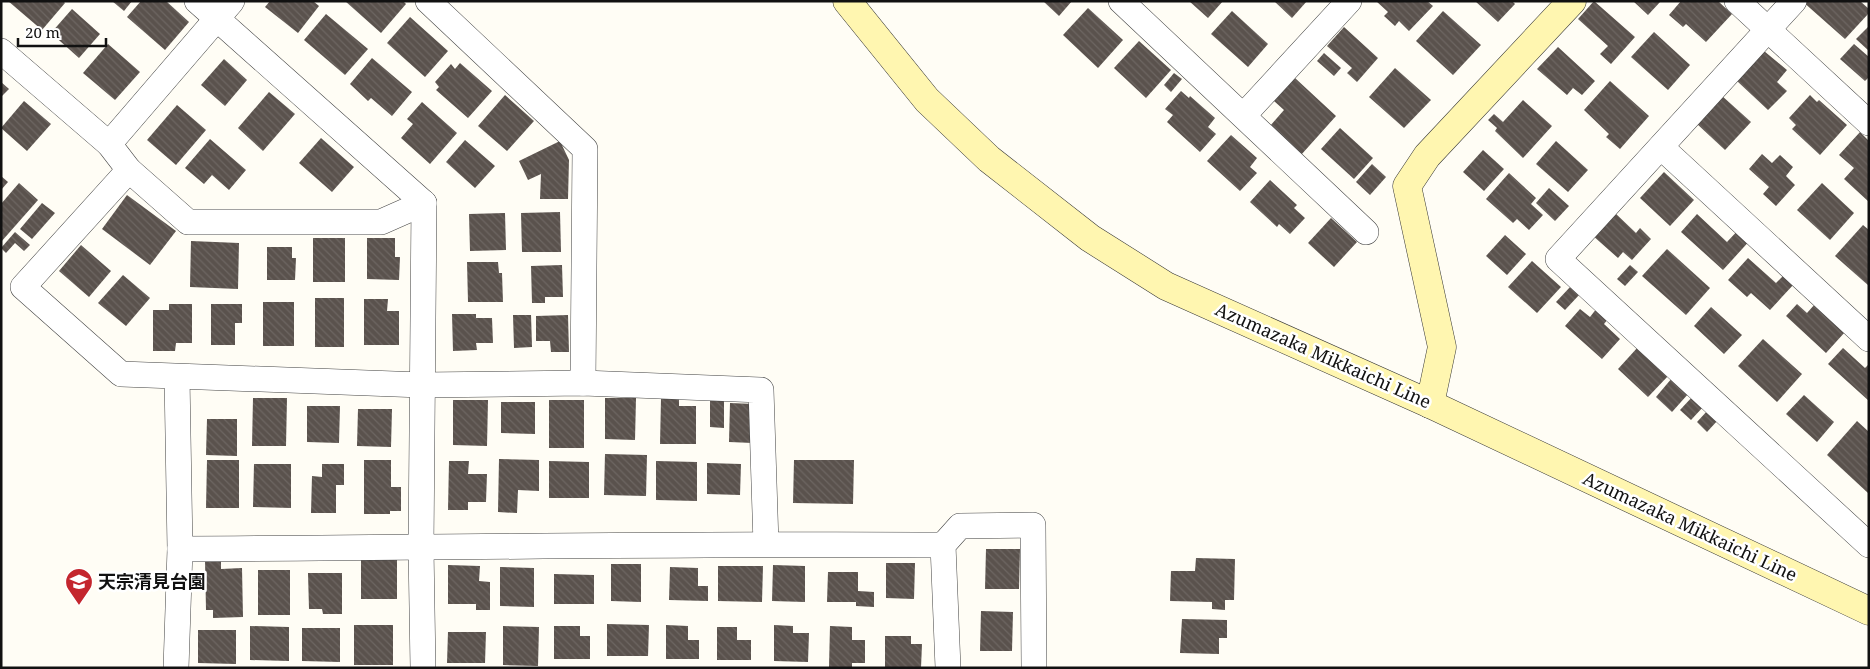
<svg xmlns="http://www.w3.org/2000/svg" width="1870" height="669" font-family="'Noto Serif','Noto Sans JP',serif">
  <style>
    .building { fill: url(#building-back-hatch) }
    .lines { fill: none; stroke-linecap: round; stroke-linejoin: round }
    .street-casing { stroke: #444; stroke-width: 26 }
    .secondary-casing { stroke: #333; stroke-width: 29 }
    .street { stroke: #fff; stroke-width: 25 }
    .secondary { stroke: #fff6b0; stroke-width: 28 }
    .labels { text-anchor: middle; stroke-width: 5; stroke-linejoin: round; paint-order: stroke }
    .street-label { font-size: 18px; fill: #111; stroke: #fff }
    .poi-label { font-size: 18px; font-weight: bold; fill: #111; stroke: #fff; text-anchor: start }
  </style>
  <defs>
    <pattern id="building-back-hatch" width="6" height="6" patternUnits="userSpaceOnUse" patternTransform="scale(1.25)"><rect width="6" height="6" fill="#5a524d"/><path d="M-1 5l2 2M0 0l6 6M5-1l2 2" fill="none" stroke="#6d6662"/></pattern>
  </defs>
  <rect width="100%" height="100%" fill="#fffdf5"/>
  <!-- building -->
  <g class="building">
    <polygon points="8,1 63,1 65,3 42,30"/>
    <polygon points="112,1 132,1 124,11"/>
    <polygon points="141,1 166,1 189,22 165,50 127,17"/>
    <polygon points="270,1 313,1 319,6 298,33 265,7"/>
    <polygon points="345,1 403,1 406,4 381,33"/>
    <polygon points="1043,1 1072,1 1059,16"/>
    <polygon points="1189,1 1223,1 1208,18"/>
    <polygon points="1274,1 1307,1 1292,18"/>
    <polygon points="1376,1 1427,1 1433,6 1409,31 1399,21 1395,26 1384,16 1388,12"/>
    <polygon points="1475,1 1512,1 1515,4 1498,22"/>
    <polygon points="1594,1 1635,37 1611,64 1600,54 1608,46 1578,19"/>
    <polygon points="1633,1 1661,1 1648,15"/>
    <polygon points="1681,1 1718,1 1732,14 1706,42 1686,24 1683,27 1669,15"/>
    <polygon points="1802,1 1860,1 1869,9 1869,13 1845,39"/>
    <polygon points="1088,8 1123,40 1098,68 1063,35"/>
    <polygon points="72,9 100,34 79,58 51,33"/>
    <polygon points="1232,11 1268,44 1248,67 1211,34"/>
    <polygon points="1443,11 1481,45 1453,75 1416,41"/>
    <polygon points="326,14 368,49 345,75 304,40"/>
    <polygon points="410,17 448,51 425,77 387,43"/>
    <polygon points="1869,26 1869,51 1856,39"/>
    <polygon points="1344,27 1378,58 1357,82 1347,73 1352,68 1327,46"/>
    <polygon points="1654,32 1690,65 1668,90 1631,57"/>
    <polygon points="1139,41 1171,70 1146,98 1114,68"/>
    <polygon points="108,44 140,72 115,100 83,73"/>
    <polygon points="1854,44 1869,57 1869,77 1865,81 1840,59"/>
    <polygon points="1558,47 1595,81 1582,95 1573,88 1567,95 1537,69"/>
    <polygon points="1764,51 1787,70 1777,82 1787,91 1768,110 1737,81"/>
    <polygon points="1324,53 1341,68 1334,76 1317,61"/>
    <polygon points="372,58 412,92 392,116 371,98 368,101 350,84"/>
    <polygon points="224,59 247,80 225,106 201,85"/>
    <polygon points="460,63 492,91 468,118 436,90 439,87 435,82 451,64 455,69"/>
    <polygon points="1395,68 1431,100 1404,128 1369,97"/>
    <polygon points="1174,73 1182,79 1171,92 1164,85"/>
    <polygon points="1295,78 1336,116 1301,155 1270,126 1284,110 1274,101"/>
    <polygon points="1610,81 1649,116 1620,149 1606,137 1609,134 1584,110"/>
    <polygon points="1,82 9,89 1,97"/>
    <polygon points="1181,91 1189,98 1190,96 1215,118 1208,127 1216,134 1200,152 1167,122 1173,115 1165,109"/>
    <polygon points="269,92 295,114 263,151 238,128"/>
    <polygon points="505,95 534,121 507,151 478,126"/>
    <polygon points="1721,95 1751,122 1725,150 1696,123"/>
    <polygon points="1810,95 1817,102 1819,100 1847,125 1820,155 1792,129 1796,125 1789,118"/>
    <polygon points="1523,100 1552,126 1523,158 1495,131 1497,128 1488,120 1494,114 1503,122"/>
    <polygon points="24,101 51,124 27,151 1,128"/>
    <polygon points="422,102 457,133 430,164 401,138 413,124 407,119"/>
    <polygon points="177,105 206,130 176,165 147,140"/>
    <polygon points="1340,128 1373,158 1354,179 1321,149"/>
    <polygon points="1860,132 1869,141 1869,202 1844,179 1854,168 1839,155"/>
    <polygon points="1231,135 1257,158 1250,167 1257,173 1240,191 1207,161"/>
    <polygon points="321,138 354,167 332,192 299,163"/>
    <polygon points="210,139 246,170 229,190 212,175 204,184 185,168"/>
    <polygon points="465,140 495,166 475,188 446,162"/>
    <polygon points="560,141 569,160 568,199 540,199 541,174 528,180 519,161"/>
    <polygon points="1556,141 1588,170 1568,192 1536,164"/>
    <polygon points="1483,150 1504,169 1484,191 1463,172"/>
    <polygon points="1762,154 1772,163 1780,155 1793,167 1786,176 1795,185 1776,206 1763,194 1769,187 1749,169"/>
    <polygon points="1372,164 1386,177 1370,195 1356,182"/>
    <polygon points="1664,172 1694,200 1670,226 1640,198"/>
    <polygon points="1509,173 1536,198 1531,204 1543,215 1529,230 1517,219 1513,223 1486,199"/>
    <polygon points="1,176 8,182 1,190"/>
    <polygon points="1270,180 1297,205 1294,208 1305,218 1290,234 1279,224 1277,227 1250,202"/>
    <polygon points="19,183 38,200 1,242 1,204"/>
    <polygon points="1822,183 1854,213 1830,240 1797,210"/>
    <polygon points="1549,188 1569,206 1555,221 1536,203"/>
    <polygon points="127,195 176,231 150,265 102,229"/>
    <polygon points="42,203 55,213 32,239 20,229"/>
    <polygon points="1613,211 1636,233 1640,228 1651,239 1632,260 1623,252 1618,258 1592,235"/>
    <polygon points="560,212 561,252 522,252 521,213"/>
    <polygon points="505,213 506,250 470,251 469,214"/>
    <polygon points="1697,214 1727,242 1741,227 1753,237 1723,270 1681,232"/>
    <polygon points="1331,218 1357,242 1334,267 1308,243"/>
    <polygon points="1863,225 1869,230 1869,286 1835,256"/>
    <polygon points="15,232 30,245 24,251 15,243 6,253 1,248"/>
    <polygon points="1505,235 1526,254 1507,275 1486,256"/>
    <rect x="313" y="238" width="32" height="44"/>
    <polygon points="367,238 395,238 395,257 400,257 399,280 367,279"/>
    <polygon points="191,241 239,243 238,289 190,287"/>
    <polygon points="81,245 111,271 89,297 59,271"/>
    <polygon points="267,247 292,247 292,258 296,258 295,280 267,280"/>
    <polygon points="1667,249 1710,288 1686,315 1642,276"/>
    <polygon points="1748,258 1776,283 1784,275 1794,284 1770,310 1751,293 1747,297 1728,280"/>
    <polygon points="1532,261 1561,287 1537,313 1508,287"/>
    <polygon points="467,262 498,262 499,273 502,273 503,302 468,302"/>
    <polygon points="562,265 563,297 545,297 545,303 532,303 531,266"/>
    <polygon points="1630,265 1638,272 1625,286 1617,279"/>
    <polygon points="123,275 150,298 126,326 98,303"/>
    <polygon points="1571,286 1580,294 1565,310 1556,302"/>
    <rect x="315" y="298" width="29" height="49"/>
    <polygon points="364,299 388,299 387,311 399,311 399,345 364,345"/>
    <rect x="263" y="302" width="31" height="44"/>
    <polygon points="169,304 192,304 192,343 176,343 175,351 153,351 153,310 169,310"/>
    <polygon points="211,304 242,304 242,323 235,323 235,345 211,345"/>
    <polygon points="1797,304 1807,313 1815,304 1845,332 1826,353 1786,316"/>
    <polygon points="1711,307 1742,335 1724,354 1694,326"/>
    <polygon points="1597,308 1608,319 1604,324 1620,339 1602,359 1565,326 1580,309 1590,317"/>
    <polygon points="452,314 476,314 476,318 492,318 493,343 476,343 477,350 453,351"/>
    <polygon points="513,315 531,315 532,347 514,348"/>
    <polygon points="568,315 569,352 551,352 550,341 536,341 536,316"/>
    <polygon points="1763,339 1802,374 1777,402 1738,366"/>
    <polygon points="1638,347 1669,375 1648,397 1618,369"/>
    <polygon points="1843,348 1865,368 1869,364 1869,401 1828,364"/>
    <polygon points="1672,378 1689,393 1672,412 1656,397"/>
    <polygon points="1804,395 1834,422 1817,442 1786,414"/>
    <polygon points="1693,396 1704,406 1691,420 1680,410"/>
    <polygon points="253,398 287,398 286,446 252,446"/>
    <polygon points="605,398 636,398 635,440 605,439"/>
    <polygon points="661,399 679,399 679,406 696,406 696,444 660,444"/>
    <polygon points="453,400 488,400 487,446 453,445"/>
    <rect x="549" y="400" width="35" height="48"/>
    <polygon points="710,401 724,401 724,428 710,427"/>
    <polygon points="501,402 535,402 535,434 501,433"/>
    <polygon points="730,403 754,404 753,443 729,442"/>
    <polygon points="307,406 340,406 339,443 307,442"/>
    <polygon points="358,409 392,409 391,447 357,446"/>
    <polygon points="1708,410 1718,420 1707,432 1697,422"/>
    <polygon points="207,419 237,419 237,456 206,455"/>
    <polygon points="1857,421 1869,432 1868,493 1827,455"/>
    <polygon points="605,454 647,455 646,496 604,495"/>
    <polygon points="499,459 539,460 539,491 518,490 517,513 498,512"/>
    <polygon points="207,460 239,460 239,508 206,508"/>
    <polygon points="364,460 391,460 391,487 401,487 401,511 390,511 390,514 364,514"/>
    <polygon points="794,460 854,460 853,504 793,503"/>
    <polygon points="449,461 469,461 468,474 487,474 486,502 468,502 468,510 448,510"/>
    <polygon points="549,461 589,462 589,498 549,498"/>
    <polygon points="656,461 697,462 697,501 656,500"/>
    <polygon points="707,463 741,464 740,495 707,494"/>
    <polygon points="254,464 291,464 291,508 253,507"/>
    <polygon points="322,464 344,464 344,485 336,485 336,513 311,513 312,476 322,477"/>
    <polygon points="986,549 1020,549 1019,589 985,589"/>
    <polygon points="1196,558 1235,559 1234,600 1225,600 1225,610 1212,609 1212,602 1170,601 1171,571 1195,571"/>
    <rect x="361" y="559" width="36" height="40"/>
    <polygon points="205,560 221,560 221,569 242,568 243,617 213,618 213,610 206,610"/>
    <polygon points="886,563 915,563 914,599 886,598"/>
    <polygon points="611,564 641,564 641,602 611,601"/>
    <polygon points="448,565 480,566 479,581 490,582 490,610 476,610 476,604 448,604"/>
    <polygon points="773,565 805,566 805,602 772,601"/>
    <polygon points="718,566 763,566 762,602 718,601"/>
    <polygon points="500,567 534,568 534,607 500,606"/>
    <polygon points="670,567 698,568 698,586 708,586 708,601 669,600"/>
    <rect x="258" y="570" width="32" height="45"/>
    <polygon points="828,572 858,572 858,591 874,592 874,607 856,606 856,602 827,602"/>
    <polygon points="308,573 342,573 342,614 323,614 322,609 309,609"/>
    <polygon points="554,574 594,575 594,604 554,604"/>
    <polygon points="981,611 1013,612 1012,651 980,651"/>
    <polygon points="1182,619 1227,620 1227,638 1219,638 1219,654 1180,653"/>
    <polygon points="607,624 649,625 648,656 607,656"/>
    <rect x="354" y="625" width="39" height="40"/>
    <polygon points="666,625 688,626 688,640 699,640 699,659 666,659"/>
    <polygon points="774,625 793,626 793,633 809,633 808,662 774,661"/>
    <polygon points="250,626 289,627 289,661 250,660"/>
    <polygon points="503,626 539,627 538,666 503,665"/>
    <polygon points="554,626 580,626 580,636 590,636 590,659 554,659"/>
    <polygon points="830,626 852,627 852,640 865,640 865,663 852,663 852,667 829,667"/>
    <polygon points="717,627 737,627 737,640 751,640 751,660 717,660"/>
    <polygon points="302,628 340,628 340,662 302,661"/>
    <polygon points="198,630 236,630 236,664 198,663"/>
    <polygon points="448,632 486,632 485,663 447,663"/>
    <polygon points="885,636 911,636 911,644 922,644 921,668 885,668"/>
  </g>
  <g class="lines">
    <defs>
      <g id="street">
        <polyline points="197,1 424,203 421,548 423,668"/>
        <polyline points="428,1 585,149 583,383"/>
        <polyline points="1121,1 1366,232"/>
        <polyline points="1737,1 1869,123"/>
        <polyline points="1794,1 1558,259 1869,545"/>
        <polyline points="1,51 109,144 129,170 188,222 381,222 424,203"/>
        <polyline points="1244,115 1349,1"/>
        <polyline points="109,144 232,1"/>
        <polyline points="1661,147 1869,339"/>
        <polyline points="129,170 23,287 121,374 422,385 583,383 761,390 766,544"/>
        <path d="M180 549C434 548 688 543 943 545"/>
        <polyline points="176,668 180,549 177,377"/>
        <polyline points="948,668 943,545 960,526 1033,525 1034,668"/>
      </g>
      <g id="secondary">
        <polyline points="847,1 927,100 989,159 1090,238 1166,286 1430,404 1869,611"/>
        <polyline points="1430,404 1442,347 1407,186 1427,156 1572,1"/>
      </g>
    </defs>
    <!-- street casing -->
    <use href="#street" class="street-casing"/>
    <!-- secondary casing -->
    <use href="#secondary" class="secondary-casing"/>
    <!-- street -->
    <use href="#street" class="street"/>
    <!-- secondary -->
    <use href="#secondary" class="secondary"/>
  </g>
  <!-- icons -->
  <defs>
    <symbol id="school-pin" viewBox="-11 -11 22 30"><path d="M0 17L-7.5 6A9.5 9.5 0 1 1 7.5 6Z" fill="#c4262e" stroke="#fff"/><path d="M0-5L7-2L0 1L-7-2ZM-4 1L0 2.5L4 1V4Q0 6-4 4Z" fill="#fff"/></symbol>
  </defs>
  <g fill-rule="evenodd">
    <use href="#school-pin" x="63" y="566" width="32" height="43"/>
  </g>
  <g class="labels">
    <!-- street labels -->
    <g class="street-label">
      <text transform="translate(1323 356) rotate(24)" y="6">Azumazaka Mikkaichi Line</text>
      <text transform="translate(1690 527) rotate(25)" y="6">Azumazaka Mikkaichi Line</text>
    </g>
    <!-- poi labels -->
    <g class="poi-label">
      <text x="98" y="588">天宗清見台園</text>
    </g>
  </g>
  <!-- border -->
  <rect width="1870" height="669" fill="none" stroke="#111111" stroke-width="5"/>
  <!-- scale -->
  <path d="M18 38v8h88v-8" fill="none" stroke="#111111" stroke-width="2.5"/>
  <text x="25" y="38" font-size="15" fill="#111111" stroke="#ffffff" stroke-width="4" paint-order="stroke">20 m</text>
</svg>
